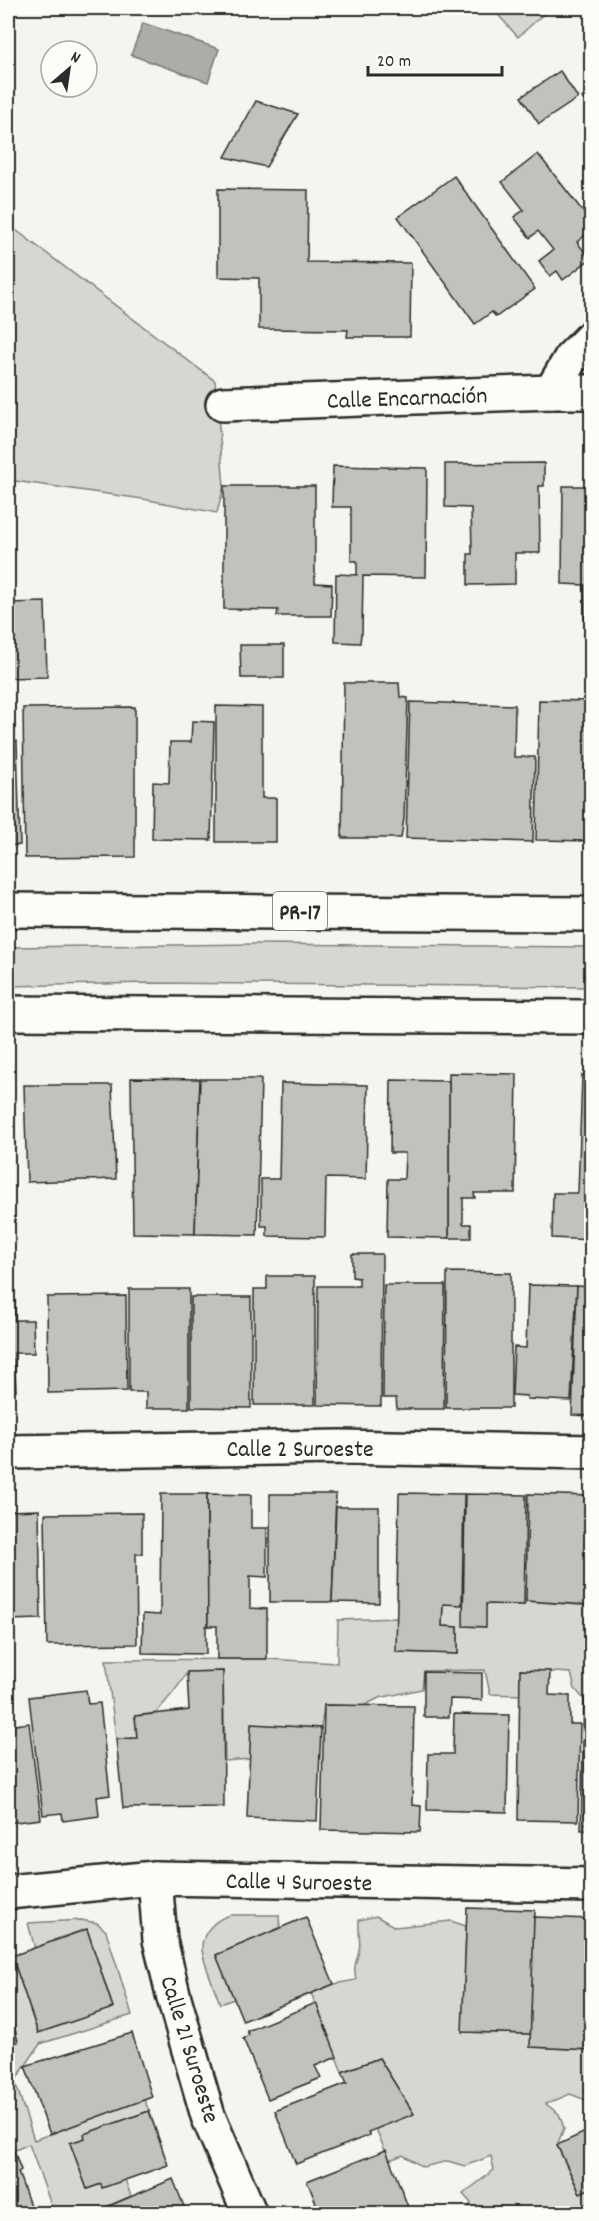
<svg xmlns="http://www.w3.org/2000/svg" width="599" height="2221" font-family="Dekko,sans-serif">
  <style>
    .green { fill: #d7d6d2; stroke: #81807e; stroke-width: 1.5 }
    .water { fill: #adaca9; stroke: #797877; stroke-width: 1.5 }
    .building { fill: #c2c1be; stroke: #2b2b2b; stroke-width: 1.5 }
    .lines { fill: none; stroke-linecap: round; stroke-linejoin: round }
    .minor-casing { stroke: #2b2b2b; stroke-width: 38 }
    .primary-casing { stroke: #2b2b2b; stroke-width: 38 }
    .minor { stroke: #fdfcf7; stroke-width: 33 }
    .primary { stroke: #fdfcf7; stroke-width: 33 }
    .labels { text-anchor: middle; stroke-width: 4.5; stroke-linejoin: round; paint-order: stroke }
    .shield { fill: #fdfcf7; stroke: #6a6a68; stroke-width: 1.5 }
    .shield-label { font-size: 22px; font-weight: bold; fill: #2b2b2b }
    .street-label { font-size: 24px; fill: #2b2b2b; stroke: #fdfcf7 }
  </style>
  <rect width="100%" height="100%" fill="#f5f4ef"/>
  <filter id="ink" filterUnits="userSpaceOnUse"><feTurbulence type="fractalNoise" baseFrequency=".0167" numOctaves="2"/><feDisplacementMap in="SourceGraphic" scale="12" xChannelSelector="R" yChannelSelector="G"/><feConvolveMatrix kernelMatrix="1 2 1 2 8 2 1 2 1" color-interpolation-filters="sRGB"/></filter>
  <g filter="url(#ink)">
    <!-- green -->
    <g class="green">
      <polygon points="492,8 550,8 518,37"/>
      <polygon points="8,224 215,381 224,486 217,513 143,499 8,480"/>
      <polygon points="257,944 591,947 591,987 150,983 8,986 8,947"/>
      <path d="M526 1601 591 1606V1699H584L575 1689 571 1673 520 1670V1695L490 1694 485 1670 424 1671 422 1689 379 1698 363 1706 324 1705 321 1728 252 1725 250 1759 225 1761 223 1671 187 1672C179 1688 167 1699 156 1713L135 1716 137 1738 116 1739 106 1660 267 1659 337 1663 338 1620 397 1618V1652L458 1654V1627L442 1626 443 1604H464V1626L485 1627 486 1604 524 1605Z"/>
      <path d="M231 1915H279L280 1929 216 1955 234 1999 220 2004C216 1991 202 1960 202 1949 201 1932 217 1918 231 1915Z"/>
      <path d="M376 1916 395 1927 451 1921 466 1926 463 2032 531 2034 530 2047 591 2050V2102L570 2094 546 2104 559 2114 564 2128 557 2145 579 2192 591 2188V2213H466L471 2203 463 2194 494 2170 491 2156 465 2166 448 2161 423 2167 403 2155 389 2160 376 2129 413 2114 379 2058 342 2072 311 1993 334 1984 356 1980C353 1962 356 1966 359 1950 361 1942 358 1929 359 1920Z"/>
      <polygon points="81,1920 97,1923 106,1931 132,2015 40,2044 15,2081 34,2140 144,2099 149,2111 85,2134 85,2138 70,2143 87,2189 101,2184 102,2187 125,2180 131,2196 99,2210 100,2213 54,2213 29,2144 8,2153 8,2045 18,2041 8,2003 8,1935 12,1956 38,2033 113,2007 87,1929 53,1940 53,1943 35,1949 28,1923"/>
    </g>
    <!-- water -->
    <polygon class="water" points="143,23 219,49 208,82 131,55"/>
    <!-- building -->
    <g class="building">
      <polygon points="560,71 578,98 539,124 521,97"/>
      <polygon points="592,91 592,111 582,98"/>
      <polygon points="256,101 298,114 266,167 225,157"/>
      <polygon points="592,118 592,134 584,124"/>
      <polygon points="538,154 592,223 592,230 577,242 590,259 563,280 557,271 550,276 539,261 553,250 538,231 530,238 514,217 524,210 502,182"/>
      <polygon points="454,176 535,289 496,317 492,312 475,324 398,217"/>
      <polygon points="218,189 308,190 307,262 411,263 410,337 347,337 348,330 259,329 259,278 218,277"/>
      <polygon points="544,463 544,486 539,486 540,553 515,553 515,584 468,585 468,554 472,554 471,508 445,507 445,464"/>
      <polygon points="333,466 427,468 426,577 363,576 362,634 361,634 360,643 335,642 336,574 357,575 357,561 351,561 351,507 332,507"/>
      <polygon points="224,486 315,486 315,583 332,584 331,616 277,616 278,610 224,609"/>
      <polygon points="563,486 592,486 592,629 585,629 584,585 562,584"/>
      <polygon points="45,602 47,677 8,678 8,603"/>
      <polygon points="240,645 284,645 284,678 241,678"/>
      <polygon points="344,683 399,683 400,697 408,698 404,818 401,838 342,838"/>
      <polygon points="539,700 592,701 592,841 536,840"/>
      <polygon points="410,702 515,705 514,757 535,757 533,842 406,838"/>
      <polygon points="216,706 262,707 262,798 276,798 276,842 216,842"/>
      <polygon points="135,707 135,857 25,858 23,708"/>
      <polygon points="192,721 214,722 211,840 152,839 153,782 169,783 170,742 191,742"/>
      <polygon points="8,741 17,741 20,845 8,846"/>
      <polygon points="449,1073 517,1074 515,1193 474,1193 475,1198 463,1198 463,1224 471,1224 471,1238 449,1238"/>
      <polygon points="582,1075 592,1075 592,1240 552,1238 553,1193 578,1193"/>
      <polygon points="131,1078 200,1079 195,1234 133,1233"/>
      <polygon points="200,1079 261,1079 257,1235 195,1234"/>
      <polygon points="391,1080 449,1081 449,1238 387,1237 388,1179 404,1179 405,1153 390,1153"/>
      <polygon points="281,1083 368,1085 366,1179 326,1178 325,1237 267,1236 267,1226 261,1226 261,1179 279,1179"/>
      <polygon points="24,1085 112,1085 116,1179 27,1182"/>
      <polygon points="352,1254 382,1254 381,1406 317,1405 318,1286 359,1286 359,1278 352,1277"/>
      <polygon points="447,1272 511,1273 511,1408 446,1408"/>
      <polygon points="267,1276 315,1276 315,1405 254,1405 254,1289 267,1289"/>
      <polygon points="384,1285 445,1285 444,1409 397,1409 396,1398 383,1398"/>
      <polygon points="528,1285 577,1286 571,1401 527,1399 527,1396 512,1395 514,1347 526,1348"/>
      <polygon points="577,1286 592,1287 592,1416 572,1415"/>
      <polygon points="129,1289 189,1289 189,1408 146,1408 146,1392 129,1392"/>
      <polygon points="126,1296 127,1391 48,1393 47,1297"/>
      <polygon points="191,1297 251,1297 251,1408 191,1407"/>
      <polygon points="8,1300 15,1300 15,1320 33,1320 34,1353 14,1353 16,1391 8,1391"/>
      <polygon points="399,1493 464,1494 462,1605 443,1604 442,1626 458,1627 458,1654 396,1652"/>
      <polygon points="161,1494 207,1494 208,1626 206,1626 206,1654 142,1653 143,1614 160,1615"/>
      <polygon points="207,1494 251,1495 251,1528 267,1528 267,1577 250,1576 250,1608 267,1609 267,1659 217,1659 217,1626 208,1626"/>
      <polygon points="270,1494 336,1494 332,1602 270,1602"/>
      <polygon points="465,1494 526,1495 524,1605 486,1604 486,1627 463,1626"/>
      <polygon points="528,1494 592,1496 589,1605 526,1601"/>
      <polygon points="336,1507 379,1507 379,1603 332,1602"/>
      <polygon points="39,1510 41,1619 8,1620 8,1511"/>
      <polygon points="142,1513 142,1554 136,1554 137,1644 47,1645 45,1514"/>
      <polygon points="520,1670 550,1671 549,1695 570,1696 570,1724 580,1724 578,1821 518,1820"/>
      <polygon points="223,1671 224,1807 123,1808 116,1739 137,1738 135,1716 189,1710 187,1672"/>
      <polygon points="424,1672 482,1673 482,1700 450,1699 449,1717 424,1717"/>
      <polygon points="86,1690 88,1704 100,1703 110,1795 97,1797 99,1816 63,1821 62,1813 43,1815 29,1697"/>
      <polygon points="584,1699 592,1699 592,1830 581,1830"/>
      <polygon points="324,1705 414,1706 412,1805 421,1806 420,1832 321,1830"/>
      <polygon points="454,1714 509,1715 507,1812 427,1810 428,1754 453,1754"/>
      <polygon points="29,1723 41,1819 8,1823 8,1726"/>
      <polygon points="251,1724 321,1728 317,1821 247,1818"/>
      <polygon points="467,1908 535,1910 531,2034 462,2032"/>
      <polygon points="306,1917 334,1984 243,2021 216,1955"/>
      <polygon points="534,1917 592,1919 592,2050 530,2047"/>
      <polygon points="87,1929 113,2008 38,2033 12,1956"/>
      <polygon points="8,2003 18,2042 8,2045"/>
      <polygon points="316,2003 337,2057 315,2066 321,2078 268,2099 243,2038 249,2035 247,2031"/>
      <polygon points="132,2033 152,2097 50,2134 25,2066"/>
      <polygon points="379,2058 414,2114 368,2132 370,2135 296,2164 275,2111 347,2083 342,2072"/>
      <polygon points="149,2111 168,2165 102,2188 101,2184 87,2189 70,2143 85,2138 84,2134"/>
      <polygon points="592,2129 592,2191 591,2188 580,2193 557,2145"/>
      <polygon points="386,2150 410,2212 330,2214 327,2207 319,2210 307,2181"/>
      <polygon points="14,2151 21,2170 18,2172 33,2214 8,2214 8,2153"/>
      <polygon points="173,2179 187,2214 100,2214 99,2210"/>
    </g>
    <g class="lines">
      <defs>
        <g id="minor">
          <polyline points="551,392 571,358 592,337"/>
          <polyline points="223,404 551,392 592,392"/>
          <polyline points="8,1452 340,1447 592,1452"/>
          <polyline points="155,1878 160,1940 174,1998 208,2116 250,2214"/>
          <polyline points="8,1892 155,1878 592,1885"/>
        </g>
        <g id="primary">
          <polyline points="8,910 592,914"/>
          <polyline points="8,1013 592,1017"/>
        </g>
      </defs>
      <!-- minor casing -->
      <use href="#minor" class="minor-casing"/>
      <!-- primary casing -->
      <use href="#primary" class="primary-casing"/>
      <!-- minor -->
      <use href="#minor" class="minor"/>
      <!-- primary -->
      <use href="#primary" class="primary"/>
    </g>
  </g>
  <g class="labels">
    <!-- shield labels -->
    <rect class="shield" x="273" y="892" width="54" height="38" rx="4.5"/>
    <g class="shield-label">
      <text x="300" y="919">PR-17</text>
    </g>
    <!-- street labels -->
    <g class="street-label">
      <text transform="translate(407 397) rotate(-2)" y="8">Calle Encarnación</text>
      <text x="300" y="1456">Calle 2 Suroeste</text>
      <text transform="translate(299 1881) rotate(1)" y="8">Calle 4 Suroeste</text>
      <text transform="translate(191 2049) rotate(73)" y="8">Calle 21 Suroeste</text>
    </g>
  </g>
  <!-- margin -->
  <rect width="599" height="2221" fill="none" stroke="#fdfcf7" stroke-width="30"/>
  <rect x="15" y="15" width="569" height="2191" fill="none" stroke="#2b2b2b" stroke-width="2" filter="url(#ink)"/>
  <!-- north arrow -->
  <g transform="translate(69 69) rotate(29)"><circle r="28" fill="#fdfcf7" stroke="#a9a8a5" stroke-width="1.5"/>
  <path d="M0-4.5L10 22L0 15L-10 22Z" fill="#2b2b2b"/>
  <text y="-9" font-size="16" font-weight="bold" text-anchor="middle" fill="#2b2b2b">N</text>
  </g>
  <!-- scale -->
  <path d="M368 66v9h134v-9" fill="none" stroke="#2b2b2b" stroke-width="3"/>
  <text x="377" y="66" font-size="18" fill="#2b2b2b" stroke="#fdfcf7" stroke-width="4.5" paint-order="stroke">20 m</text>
</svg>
